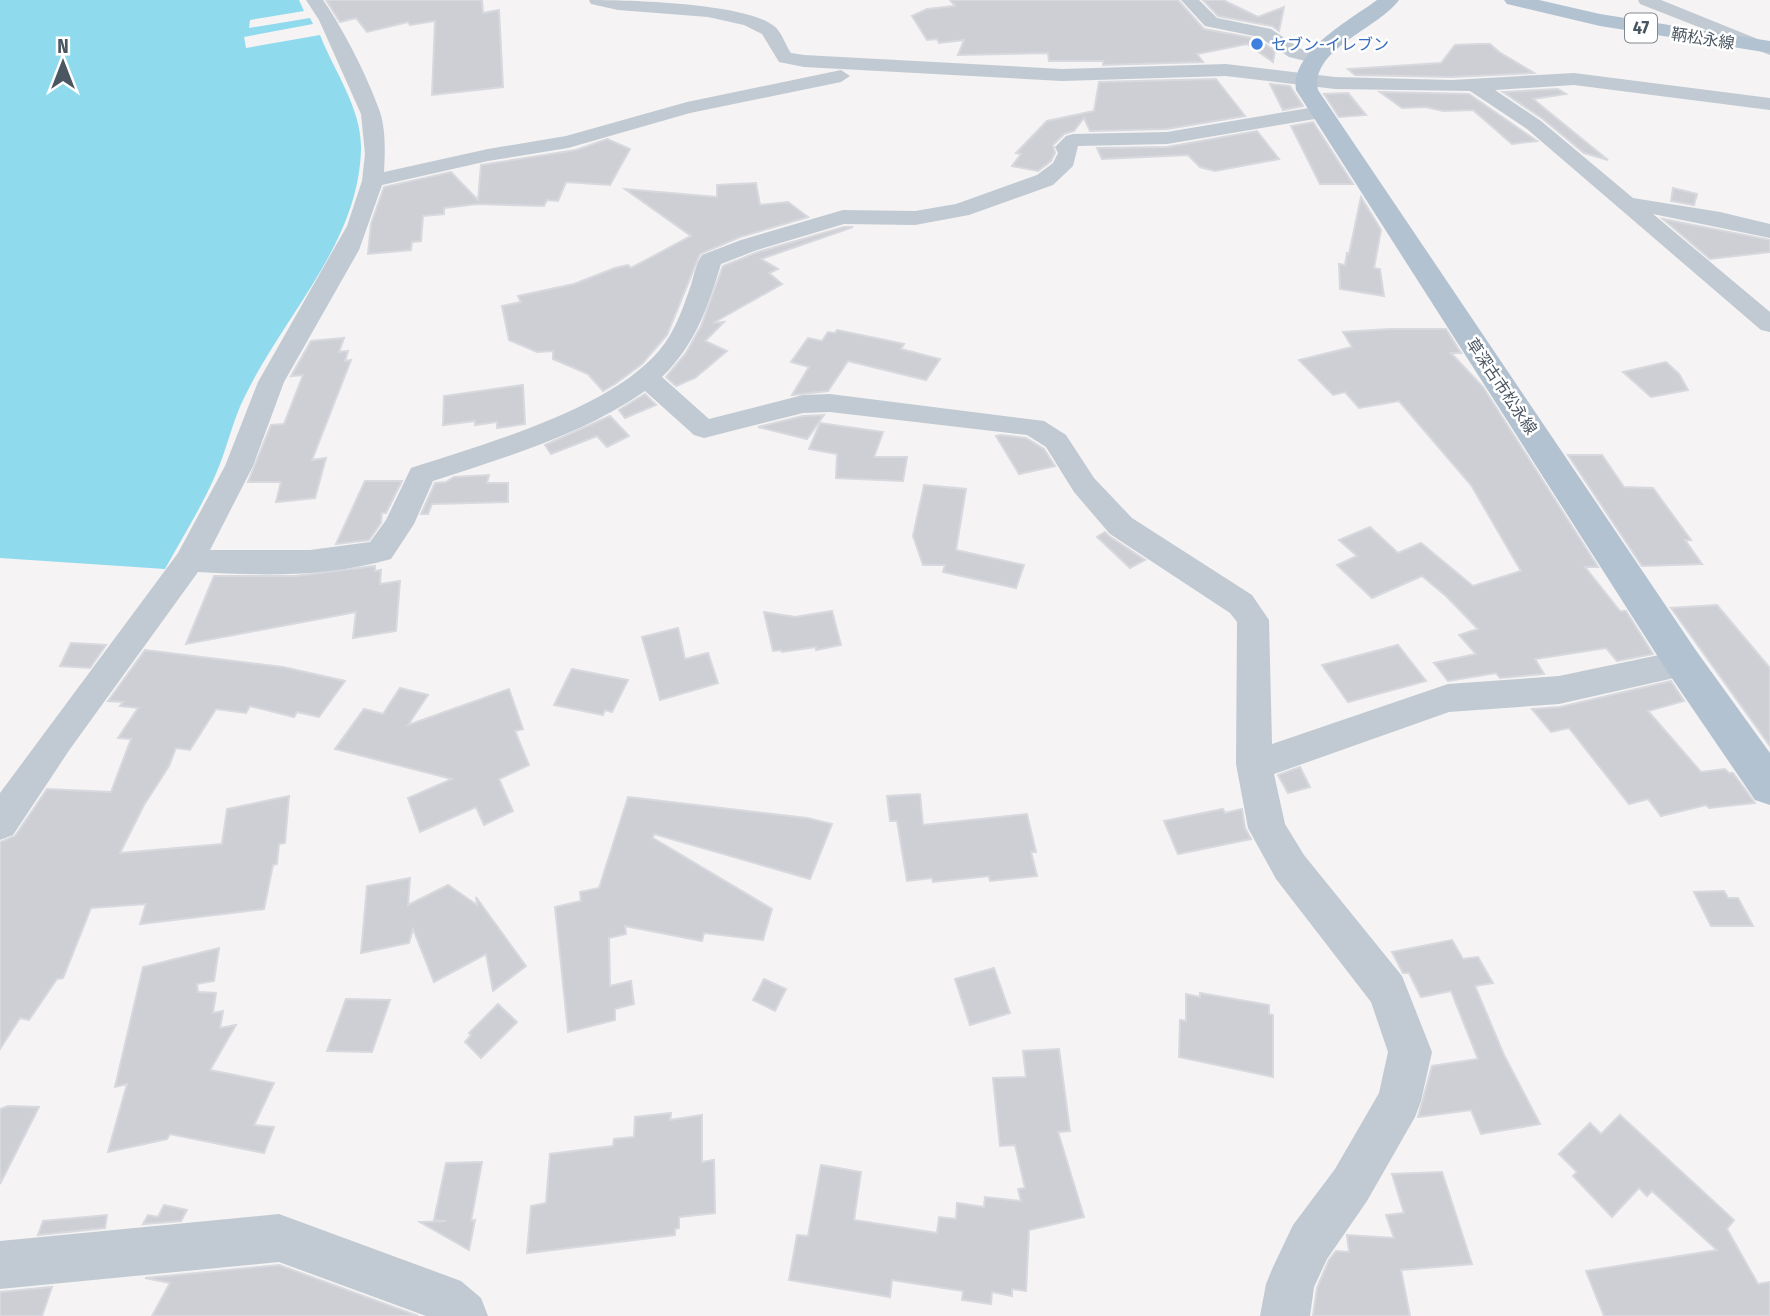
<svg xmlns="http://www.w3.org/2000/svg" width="1770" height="1316" font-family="'Fira Sans Condensed','Noto Sans JP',sans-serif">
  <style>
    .water { fill: #90daee }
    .building { fill: #cdcfd5; stroke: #d7d9de; stroke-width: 2 }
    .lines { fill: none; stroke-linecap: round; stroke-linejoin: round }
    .minor { fill: #c1cad2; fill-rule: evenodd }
    .major { fill: #b3c2d1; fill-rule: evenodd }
    .shop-dot { fill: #3f7fe0; stroke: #fff; stroke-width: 2.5 }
    .labels { text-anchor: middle; stroke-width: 5; stroke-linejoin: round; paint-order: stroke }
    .far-street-label { font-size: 16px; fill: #4a5661; stroke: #fff }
    .far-shop-label { font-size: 16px; fill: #366cbe; stroke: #fff; text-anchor: start }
    .shield { fill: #fff; stroke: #808990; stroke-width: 2 }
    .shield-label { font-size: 18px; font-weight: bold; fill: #4a5661 }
  </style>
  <rect width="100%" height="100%" fill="#f5f3f3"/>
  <!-- water -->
  <path class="water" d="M0 0H299L304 11 250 20 249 28 310 18 313 24 244 37 246 48 320 35C334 71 362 109 361 149 359 243 284 315 245 396 232 421 227 450 215 476 201 508 182 538 165 569L0 558Z"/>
  <!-- building -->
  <g class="building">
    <polygon points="326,0 482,0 483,13 499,10 503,87 432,95 435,21 410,25 408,22 367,32 356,18 340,22"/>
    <polygon points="950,0 1178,0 1204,29 1258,39 1275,51 1273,62 1247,44 1197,54 1203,62 1103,65 1103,61 1049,61 1048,53 958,55 964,40 939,43 937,39 927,40 912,16 927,9 955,6"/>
    <polygon points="1203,0 1223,0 1258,17 1284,7 1279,31 1272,26 1218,16"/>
    <polygon points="1478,44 1490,44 1499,52 1534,73 1452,77 1355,75 1348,69 1441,63 1455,45"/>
    <polygon points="1216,79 1245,116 1167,129 1090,131 1084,118 1074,131 1064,134 1053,145 1055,153 1051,161 1038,171 1012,166 1021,154 1016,153 1047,121 1094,111 1099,82"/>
    <polygon points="1270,84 1290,86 1303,106 1283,110"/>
    <polygon points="1558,89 1566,94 1533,99 1608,160 1584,153 1543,119 1503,92"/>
    <polygon points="1380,92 1469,94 1537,141 1512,144 1473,110 1443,111 1426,107 1402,108"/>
    <polygon points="1348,93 1366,115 1339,117 1324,94"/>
    <polygon points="1313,122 1353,184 1320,184 1291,126"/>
    <polygon points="1257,131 1279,159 1215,171 1200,167 1188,155 1102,159 1097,148 1167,147"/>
    <polygon points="607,139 630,149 610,185 566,182 558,201 547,200 544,206 477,204 444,208 444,214 423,216 421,241 412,242 411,250 368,254 371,224 384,187 451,172 478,200 481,165 576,150"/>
    <polygon points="756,183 760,205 788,202 808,217 740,237 700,254 667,335 642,364 615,384 603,391 588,374 553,359 553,351 537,352 509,340 502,306 521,302 518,296 574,284 615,268 628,265 631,268 691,236 625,189 717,197 717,185"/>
    <polygon points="1673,188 1697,194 1694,205 1671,201"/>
    <polygon points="1361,197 1381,230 1374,268 1380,269 1384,296 1340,289 1339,264 1345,265 1347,253 1349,254"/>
    <polygon points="1663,219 1770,240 1770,252 1710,259"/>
    <polygon points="844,227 853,227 761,259 778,269 769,273 782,284 713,323 724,322 705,341 727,351 695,378 676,386 666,377 686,353 701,326 723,266 758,252"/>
    <polygon points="1390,329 1446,329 1461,353 1451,353 1483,387 1598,567 1585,567 1620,611 1626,611 1653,654 1617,661 1606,648 1535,659 1544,674 1500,678 1496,673 1448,681 1434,663 1476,654 1459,635 1478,629 1446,596 1422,576 1372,598 1337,565 1357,556 1339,540 1370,527 1398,553 1421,543 1473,586 1521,571 1471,485 1399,401 1359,408 1345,392 1333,395 1299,360 1352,347 1343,332"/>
    <polygon points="837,330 904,344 901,349 940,359 926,380 848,361 828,391 792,395 809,367 791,362 808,338 822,341 828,332 835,333"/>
    <polygon points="344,338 339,352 348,351 345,361 351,360 312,460 326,458 315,498 276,502 281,482 248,482 271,425 284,424 303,375 291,376 311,341"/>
    <polygon points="1666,362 1679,374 1688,390 1651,397 1623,372"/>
    <polygon points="523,385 525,424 497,428 497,422 475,425 475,421 443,425 444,396"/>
    <polygon points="645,394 656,405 625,418 619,410"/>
    <polygon points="824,415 807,439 758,427 803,416"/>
    <polygon points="610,416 629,436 607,447 597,436 551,454 545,445"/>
    <polygon points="820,423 883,432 874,457 907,457 903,481 836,478 837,454 809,449"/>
    <polygon points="1001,435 1026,438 1044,449 1055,466 1019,474 996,436"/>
    <polygon points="1568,455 1602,455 1624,487 1653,488 1691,540 1685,540 1702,564 1642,566"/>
    <polygon points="489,475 487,483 508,483 508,502 432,504 428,514 421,514 435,483 446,482 454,477"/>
    <polygon points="365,481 402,481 386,513 382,513 381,523 369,540 336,544"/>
    <polygon points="924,485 966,489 956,550 1024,565 1016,588 943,572 945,565 923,565 913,536"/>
    <polygon points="1105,532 1109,536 1145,560 1130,568 1097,537"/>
    <polygon points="375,566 375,571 381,570 380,584 400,581 396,631 353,638 356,612 186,644 214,576 295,576"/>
    <polygon points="1717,605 1770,668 1770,746 1671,608"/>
    <polygon points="832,611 841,645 816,650 816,647 782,652 781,650 773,651 764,612 795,617"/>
    <polygon points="678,628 685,659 708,653 718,683 660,700 642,637"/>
    <polygon points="71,643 106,645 90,668 60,666"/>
    <polygon points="1398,645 1426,681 1348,702 1322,665"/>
    <polygon points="145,650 283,667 345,681 319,717 297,712 294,717 250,706 246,713 216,709 190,750 176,748 169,766 144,805 120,853 222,844 227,809 289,796 285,843 279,844 277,864 273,865 264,909 140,924 146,904 91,908 63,978 57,979 29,1020 20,1018 0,1049 0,842 15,836 47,789 111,792 131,739 118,738 138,708 120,706 123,702 108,701"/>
    <polygon points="572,669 628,680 612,712 605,710 603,715 554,705"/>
    <polygon points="1671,681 1684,701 1648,711 1701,772 1725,769 1729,773 1733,773 1755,803 1709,808 1706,805 1661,816 1648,799 1629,804 1569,728 1551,732 1532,709 1560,707"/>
    <polygon points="400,688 428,695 408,725 509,689 523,729 515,731 529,765 499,779 513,811 484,825 476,807 420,832 408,798 452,779 335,749 364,709 383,714"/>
    <polygon points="1300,767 1310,787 1288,793 1278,775"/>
    <polygon points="920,794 923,825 1027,814 1036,852 1031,852 1037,876 990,881 989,876 933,882 932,878 907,881 897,821 890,821 887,796"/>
    <polygon points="628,797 807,818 832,824 810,879 654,834 653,838 772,909 763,940 704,933 702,941 625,926 626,934 609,938 610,986 631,981 634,1004 615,1009 615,1020 568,1032 555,907 581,901 580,892 599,888"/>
    <polygon points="1223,809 1225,813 1242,809 1245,828 1251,839 1178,854 1164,821"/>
    <polygon points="410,878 408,905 448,885 477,905 476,897 526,966 493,991 486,954 434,982 413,929 409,943 361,953 367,886"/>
    <polygon points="1724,891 1728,898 1738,898 1753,926 1711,926 1694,892"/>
    <polygon points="1452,940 1463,959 1478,957 1493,983 1475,986 1504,1055 1540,1124 1481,1134 1471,1110 1418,1117 1432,1066 1478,1059 1451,991 1421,997 1409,973 1403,973 1392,952"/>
    <polygon points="219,948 214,981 197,984 198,992 216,993 213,1013 223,1011 220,1028 236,1025 210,1070 274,1083 254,1125 274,1127 264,1153 170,1134 167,1139 108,1152 127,1084 115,1087 143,967"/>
    <polygon points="994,968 1010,1013 970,1025 955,979"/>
    <polygon points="764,979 786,989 775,1011 753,1000"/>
    <polygon points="1200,993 1269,1005 1269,1014 1273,1015 1273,1077 1179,1057 1180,1020 1186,1021 1186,994 1200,997"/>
    <polygon points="346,999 390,1000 372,1052 327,1051"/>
    <polygon points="498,1004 517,1022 481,1058 465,1042 471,1035 469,1033"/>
    <polygon points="1059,1049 1070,1131 1058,1132 1084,1217 1029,1230 1026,1291 1012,1289 1012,1296 992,1292 991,1304 962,1300 963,1291 892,1280 890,1297 789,1280 797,1235 808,1236 821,1165 861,1172 854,1220 937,1233 939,1217 956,1219 957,1203 984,1207 985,1197 1021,1201 1018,1189 1025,1188 1015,1145 1000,1146 993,1078 1026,1077 1023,1051"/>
    <polygon points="8,1106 39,1107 0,1184 0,1109"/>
    <polygon points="671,1113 670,1120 702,1115 702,1162 714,1160 715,1213 679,1217 679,1228 675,1229 675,1235 527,1253 531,1206 546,1203 550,1154 613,1146 614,1139 634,1137 635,1117"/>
    <polygon points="1620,1115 1734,1220 1727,1229 1758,1284 1770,1282 1770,1316 1604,1316 1586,1271 1717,1250 1652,1191 1647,1196 1639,1188 1612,1217 1573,1176 1577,1172 1559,1154 1590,1123 1601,1134"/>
    <polygon points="482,1162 471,1221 475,1220 469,1250 420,1222 446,1221 434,1220 446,1163"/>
    <polygon points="1442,1172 1472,1264 1401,1270 1410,1316 1313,1316 1317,1288 1329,1260 1336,1251 1349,1252 1347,1235 1394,1238 1386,1215 1404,1213 1392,1174"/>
    <polygon points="164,1205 187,1210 181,1221 143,1224 148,1215 158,1217"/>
    <polygon points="107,1215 105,1228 38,1235 43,1221"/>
    <polygon points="279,1265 418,1316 152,1316 170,1283 145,1278"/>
    <polygon points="52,1287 42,1316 0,1316 0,1292"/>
  </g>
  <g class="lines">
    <!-- minor -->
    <g class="minor">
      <path d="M306 0H323C344 30 368 78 380 112 386 130 385 154 384 172L488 149 566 136 687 102 841 70 850 76 841 82 690 113 568 148 488 161 382 185 359 250 284 382 253 466 210 550H310L370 542 386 520 411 468C484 444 620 407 665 343 677 326 684 305 691 285 694 275 696 264 702 255L741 240 843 210 915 211 956 204 1037 175 1053 163 1058 153 1055 147 1066 136 1073 134 1167 132 1321 106 1328 108 1331 112 1321 118 1167 144 1078 146 1073 166 1053 185 969 215 915 225 844 224 757 250 721 264C708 307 695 345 662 377L709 419 803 395 830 394 1044 421 1066 435 1094 478 1132 518 1252 595 1269 620 1272 744 1448 684 1559 676 1683 650 1695 654 1700 663 1695 672 1683 676 1559 704 1449 712 1274 774 1285 824 1304 855 1402 976 1432 1052 1421 1101 1415 1117 1367 1201 1327 1259 1314 1287 1310 1316H1260L1266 1284 1273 1267 1293 1225 1335 1169 1379 1093 1388 1052 1371 1002 1276 879 1248 828 1236 764 1237 622 1230 613 1110 534 1074 492 1046 447 1027 435 830 412 803 413 704 438 694 435 645 391C582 435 506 457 433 481L414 524 391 559C329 577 262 576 198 572L70 749 13 835 0 840V793L178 553 225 466 258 382 347 226 362 181 365 154 361 114 319 20Z"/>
      <path d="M589 0C628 0 745 3 774 26 782 32 785 45 791 53L804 55 1062 69 1226 64 1335 77 1452 80 1574 73 1770 98V110L1574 85 1495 90 1541 121 1633 198 1720 212 1770 224V238L1653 214 1770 312V332L1761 330 1527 129 1470 91 1335 89 1226 76 1062 81 804 67 779 62 762 34 744 25 708 17 618 10 591 4Z"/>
      <polygon points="1181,0 1199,0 1217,18 1271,29 1301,49 1320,54 1323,58 1314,63 1289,57 1259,37 1205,26"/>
      <polygon points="1638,0 1661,0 1770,44 1770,55 1640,4"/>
      <polygon points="279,1214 461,1281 481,1298 488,1316 426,1316 279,1262 0,1289 0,1241"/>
    </g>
    <!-- major -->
    <g class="major">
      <path d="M1377 0H1399C1378 29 1310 49 1318 90L1697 652 1770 753V805L1755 800 1669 674 1296 90C1290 52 1350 20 1377 0Z"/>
      <polygon points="1504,0 1539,0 1600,14 1770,41 1770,53 1600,26 1507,4"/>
    </g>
  </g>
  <!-- markers -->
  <circle class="shop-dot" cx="1257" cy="44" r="7"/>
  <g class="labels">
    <!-- far-street labels -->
    <g class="far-street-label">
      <text transform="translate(1703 38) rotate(9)" y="6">鞆松永線</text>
      <text transform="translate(1502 386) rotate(56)" y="6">草深古市松永線</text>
    </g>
    <!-- far-shop labels -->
    <g class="far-shop-label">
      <text x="1271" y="50">セブン-イレブン</text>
    </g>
    <!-- shield labels -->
    <rect class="shield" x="1625" y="13.5" width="32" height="29" rx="5"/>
    <g class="shield-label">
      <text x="1641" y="34">47</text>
    </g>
  </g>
  <!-- north arrow -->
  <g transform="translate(63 63)" stroke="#ffffff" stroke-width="5" paint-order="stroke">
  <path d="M0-5L12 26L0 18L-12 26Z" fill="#4a5661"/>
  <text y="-10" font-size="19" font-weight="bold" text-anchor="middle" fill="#4a5661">N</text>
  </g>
</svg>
